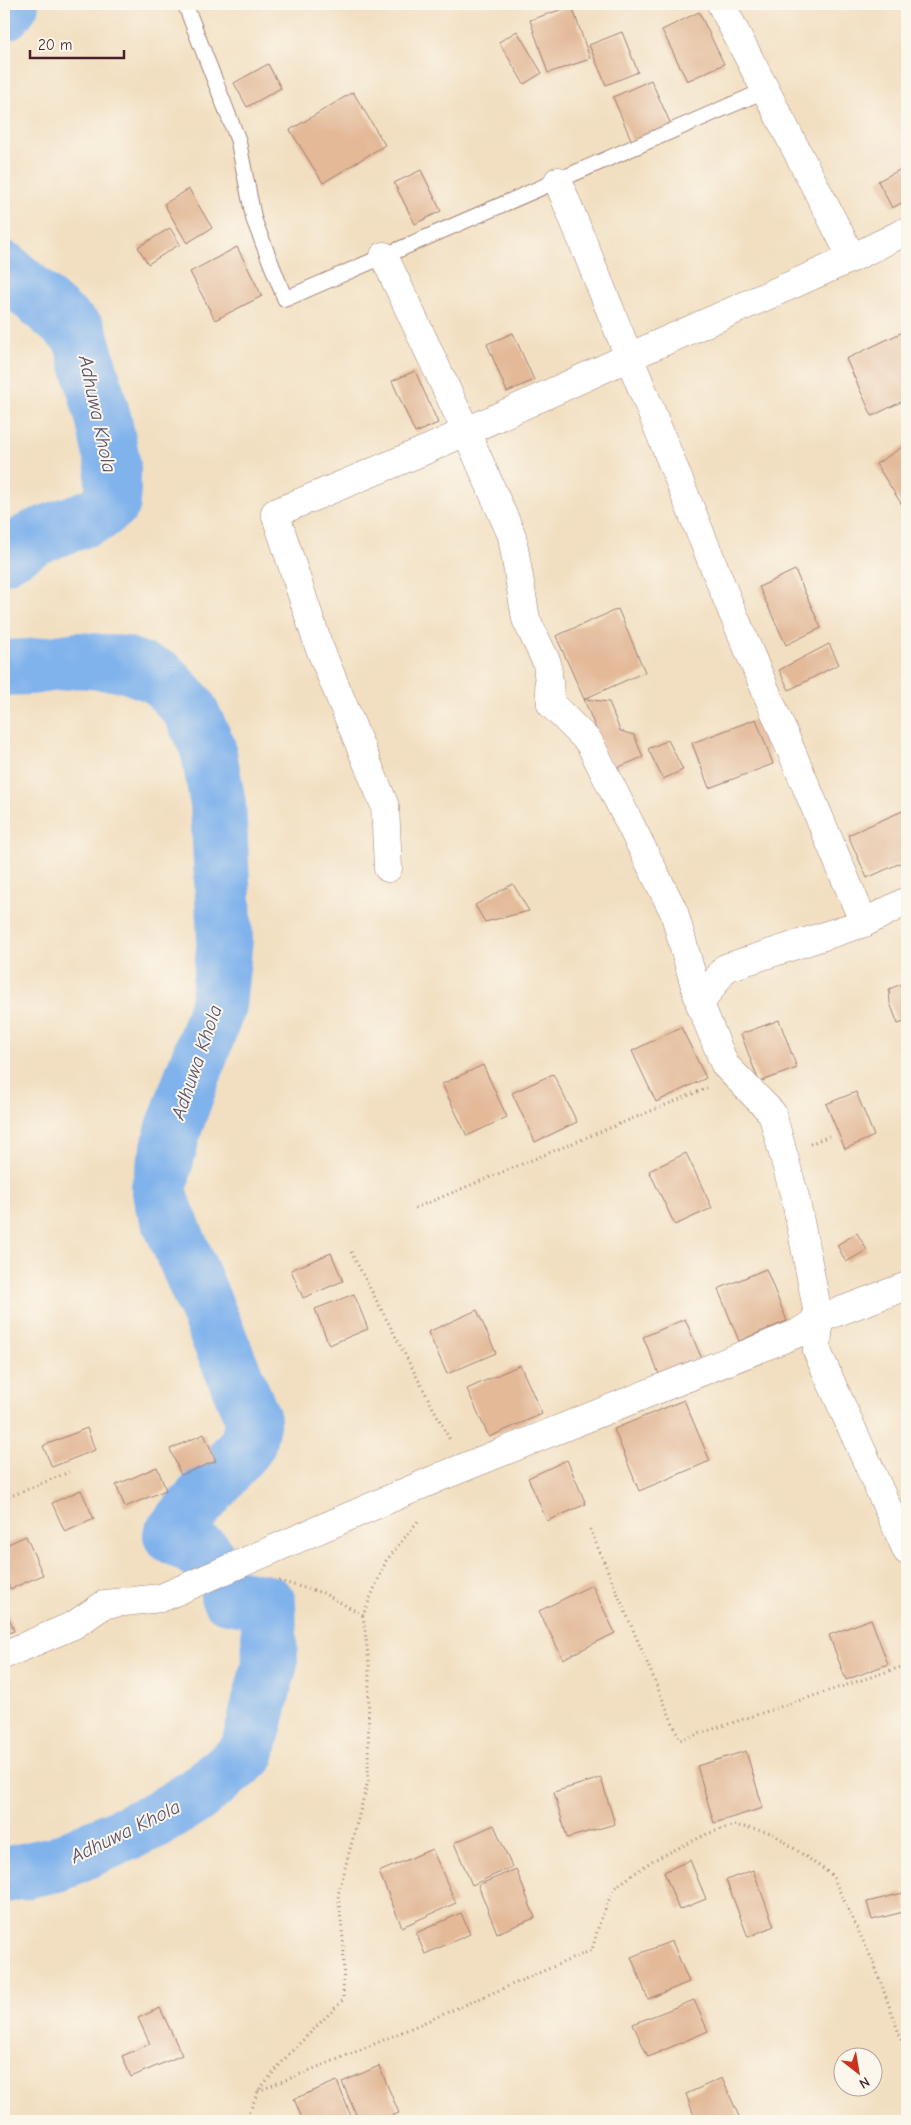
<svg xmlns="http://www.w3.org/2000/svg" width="911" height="2125" font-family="'Comic Neue',sans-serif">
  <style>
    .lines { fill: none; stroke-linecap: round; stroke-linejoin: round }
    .river { stroke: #80b2ec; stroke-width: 56 }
    .building { fill: #e3b998 }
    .lane-casing { stroke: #9e7f76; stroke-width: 17 }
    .street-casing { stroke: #9e7f76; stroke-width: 29 }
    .path { stroke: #9e7f76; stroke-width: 3; stroke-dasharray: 1 4; stroke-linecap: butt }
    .lane { stroke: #fff; stroke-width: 15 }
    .street { stroke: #fff; stroke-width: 28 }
    .labels { text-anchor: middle; stroke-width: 4; stroke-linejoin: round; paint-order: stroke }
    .water-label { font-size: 20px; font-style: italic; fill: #5d526f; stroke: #fbf7ec }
  </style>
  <rect width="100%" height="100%" fill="#fbf7ec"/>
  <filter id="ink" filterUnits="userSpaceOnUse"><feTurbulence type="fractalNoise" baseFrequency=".02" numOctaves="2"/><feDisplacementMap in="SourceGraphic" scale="10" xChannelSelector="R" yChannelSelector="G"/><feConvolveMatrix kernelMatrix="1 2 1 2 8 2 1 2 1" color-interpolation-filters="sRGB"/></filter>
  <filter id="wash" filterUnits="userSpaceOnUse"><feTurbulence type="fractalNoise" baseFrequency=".0096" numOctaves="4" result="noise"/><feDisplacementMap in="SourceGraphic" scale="20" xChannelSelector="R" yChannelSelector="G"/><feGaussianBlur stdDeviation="1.12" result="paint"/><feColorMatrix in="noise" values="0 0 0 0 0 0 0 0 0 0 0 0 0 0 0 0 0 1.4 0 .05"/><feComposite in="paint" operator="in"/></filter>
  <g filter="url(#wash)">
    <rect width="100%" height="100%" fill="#f2dfc1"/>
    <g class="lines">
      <!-- river -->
      <g class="river">
        <polyline points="4,13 11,4"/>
        <polyline points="4,269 80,335 104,421 113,466 113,502 96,515 36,537 4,556"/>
        <polyline points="4,668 30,667 78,660 124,664 160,677 189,708 208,748 218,804 225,939 218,1005 174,1128 159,1187 163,1205 253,1419 248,1443 171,1535 206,1555"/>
        <polyline points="4,1875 56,1864 156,1820 194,1797 247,1754 270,1662 268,1603 228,1596"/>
      </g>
    </g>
    <g id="blocks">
      <!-- building -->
      <g class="building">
        <polygon points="572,6 590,59 548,73 530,20"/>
        <polygon points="699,12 724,64 687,81 662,30"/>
        <polygon points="517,31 542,73 524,84 499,42"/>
        <polygon points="622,32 638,72 606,85 589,45"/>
        <polygon points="268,64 281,88 247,107 234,83"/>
        <polygon points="651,80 672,127 633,144 613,97"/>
        <polygon points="353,92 385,145 323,183 290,130"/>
        <polygon points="907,166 907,200 892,208 878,181"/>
        <polygon points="421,170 441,211 415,224 394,183"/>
        <polygon points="189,189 212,228 187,243 164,204"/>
        <polygon points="170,228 180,244 148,264 138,247"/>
        <polygon points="237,247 262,296 215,320 190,272"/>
        <polygon points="907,330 907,399 872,416 846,359"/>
        <polygon points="513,333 534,380 507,392 487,344"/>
        <polygon points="415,371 438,423 415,433 392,381"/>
        <polygon points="907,444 907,506 904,508 876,464"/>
        <polygon points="795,570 821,628 786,645 759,587"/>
        <polygon points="618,609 645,672 584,699 556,636"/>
        <polygon points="829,644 839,664 789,690 779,670"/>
        <polygon points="584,699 609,702 620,731 634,735 643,757 612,770"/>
        <polygon points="756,719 773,764 709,788 692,743"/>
        <polygon points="668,740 683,770 663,779 648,749"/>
        <polygon points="907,809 907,860 867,878 848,835"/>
        <polygon points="513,884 529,911 485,922 475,905"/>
        <polygon points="907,982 907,1021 898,1024 890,1003 889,989"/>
        <polygon points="779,1020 797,1068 759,1082 741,1034"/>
        <polygon points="681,1027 706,1078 656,1102 632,1051"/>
        <polygon points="483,1065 507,1117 467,1136 442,1084"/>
        <polygon points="553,1074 577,1122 535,1142 512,1093"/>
        <polygon points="856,1092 874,1136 845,1149 826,1104"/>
        <polygon points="686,1153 712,1208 675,1225 649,1171"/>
        <polygon points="857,1233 867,1250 846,1262 837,1245"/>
        <polygon points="331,1253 343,1281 303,1298 291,1270"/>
        <polygon points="766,1269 787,1321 739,1341 718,1289"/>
        <polygon points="354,1294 368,1329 329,1345 315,1309"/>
        <polygon points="477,1310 496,1353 447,1374 428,1332"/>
        <polygon points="685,1319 701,1357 659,1374 643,1337"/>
        <polygon points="520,1365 542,1414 489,1437 467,1389"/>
        <polygon points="684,1400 710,1461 639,1491 614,1429"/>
        <polygon points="87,1428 95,1450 52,1467 43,1446"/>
        <polygon points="204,1434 216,1461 181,1475 170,1449"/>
        <polygon points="567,1460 586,1504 547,1521 528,1478"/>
        <polygon points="157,1467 166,1490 125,1507 116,1485"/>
        <polygon points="81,1490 94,1519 65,1532 52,1503"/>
        <polygon points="26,1536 43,1575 10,1589 4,1576 4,1546"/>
        <polygon points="592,1585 615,1633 563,1659 539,1611"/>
        <polygon points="4,1604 14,1631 4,1635"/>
        <polygon points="871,1619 888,1664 846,1680 829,1635"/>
        <polygon points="746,1751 763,1808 714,1823 697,1766"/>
        <polygon points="601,1778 615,1824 567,1838 554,1792"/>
        <polygon points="494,1825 512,1867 472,1885 454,1843"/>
        <polygon points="432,1849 456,1903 402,1927 379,1872"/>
        <polygon points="690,1860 706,1899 679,1910 664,1872"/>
        <polygon points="516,1869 535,1918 497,1933 478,1885"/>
        <polygon points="753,1870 774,1926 748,1937 726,1880"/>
        <polygon points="903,1893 907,1911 872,1920 867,1902"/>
        <polygon points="461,1913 470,1934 425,1954 416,1933"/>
        <polygon points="672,1941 689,1982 648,1999 631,1957"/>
        <polygon points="694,2000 708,2031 648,2057 633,2024"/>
        <polygon points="160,2008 182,2055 131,2077 122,2056 150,2044 138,2018"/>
        <polygon points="379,2066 399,2113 380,2121 359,2121 342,2082"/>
        <polygon points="722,2078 741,2121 696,2121 686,2094"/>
        <polygon points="337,2081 353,2121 303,2121 294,2099"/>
      </g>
    </g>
  </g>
  <g filter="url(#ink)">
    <use href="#blocks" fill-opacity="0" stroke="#9e7f76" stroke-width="1"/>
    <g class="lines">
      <defs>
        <polyline id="lane" points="185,4 238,140 254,220 285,299 752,96 765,88"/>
        <g id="street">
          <polyline points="721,4 852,258"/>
          <polyline points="558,181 729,604 864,923"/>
          <polyline points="384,256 466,431 512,536 526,619 547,663 551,704 589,742 674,912 700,1004"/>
          <polyline points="388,868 385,806 318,644 275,513 428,449 629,357 852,258 907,231"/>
          <polyline points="907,901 864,923 725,968 700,1004 725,1065 772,1113 796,1201 819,1319 817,1351 907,1551"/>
          <polyline points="4,1655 74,1625 105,1604 161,1598 440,1477 798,1333 819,1319 907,1286"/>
        </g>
      </defs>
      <!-- lane casing -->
      <use href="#lane" class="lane-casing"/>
      <!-- street casing -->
      <use href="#street" class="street-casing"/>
      <!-- path -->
      <g class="path">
        <polyline points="810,1144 829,1136"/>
        <polyline points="415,1208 707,1088"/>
        <polyline points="351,1252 450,1440"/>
        <polyline points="4,1499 69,1472"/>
        <polyline points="590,1529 680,1740 907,1665"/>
        <polyline points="279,1581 323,1593 363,1615"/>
        <polyline points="258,2091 358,2051 592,1950 600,1921 614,1888 652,1861 707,1834 734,1825 772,1833 832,1875 875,1966 907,2056"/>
        <polyline points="246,2121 258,2091 289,2054 343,2000 344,1947 338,1895 368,1781 369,1663 363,1615 386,1561 418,1521"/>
      </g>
      <!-- lane -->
      <use href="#lane" class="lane"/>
      <!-- street -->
      <use href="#street" class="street"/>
    </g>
  </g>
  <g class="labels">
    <!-- water labels -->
    <g class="water-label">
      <text transform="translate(98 414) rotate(78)" y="7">Adhuwa Khola</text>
      <text transform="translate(196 1062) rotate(-71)" y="7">Adhuwa Khola</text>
      <text transform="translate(125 1831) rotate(-26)" y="7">Adhuwa Khola</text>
    </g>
  </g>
  <!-- margin -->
  <rect width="911" height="2125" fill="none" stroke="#fbf7ec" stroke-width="20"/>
  <!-- north arrow -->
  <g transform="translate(858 2072) rotate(149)"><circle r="24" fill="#fbf7ec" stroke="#b4a19f"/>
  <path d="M0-4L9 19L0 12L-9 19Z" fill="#c8321e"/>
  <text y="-8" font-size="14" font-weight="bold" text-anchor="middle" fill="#4a1f2b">N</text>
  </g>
  <!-- scale -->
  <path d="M30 50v8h94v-8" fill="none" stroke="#4a1f2b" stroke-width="2.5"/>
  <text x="38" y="50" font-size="15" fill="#4a1f2b" stroke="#fbf7ec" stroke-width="4" paint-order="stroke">20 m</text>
</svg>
